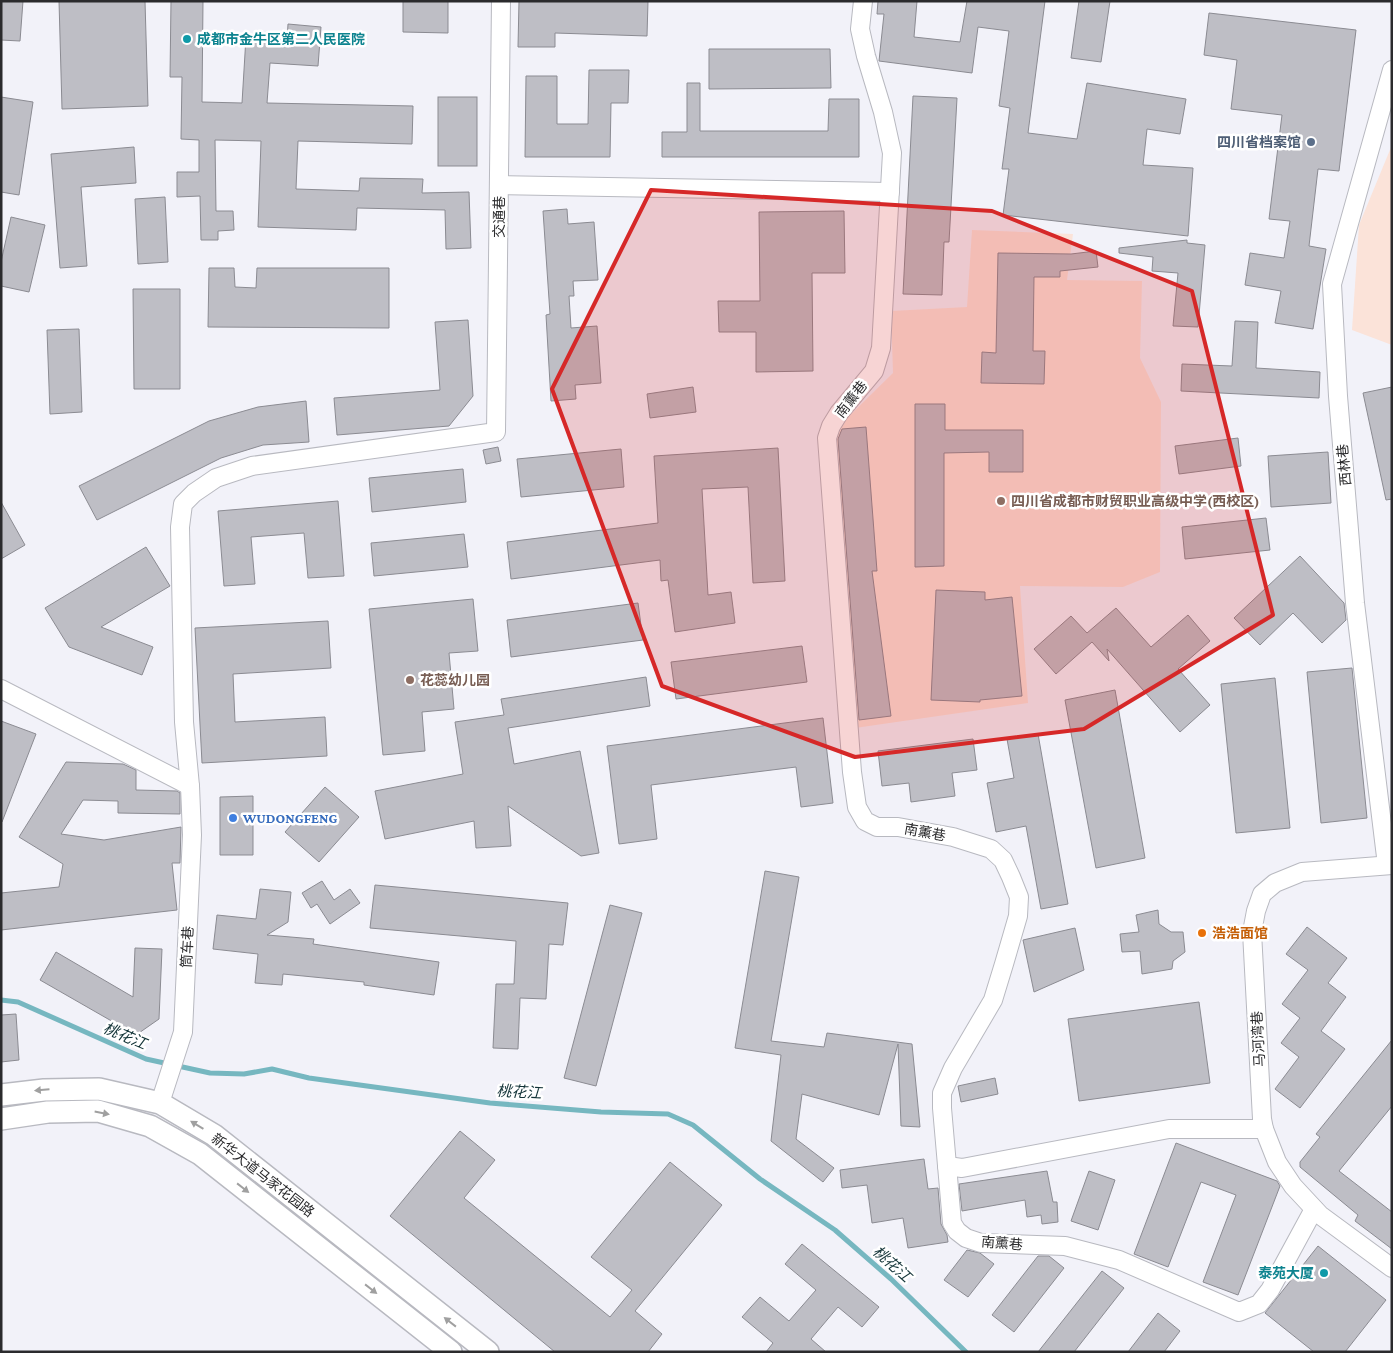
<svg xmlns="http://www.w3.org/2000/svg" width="1393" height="1353" font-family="'Crimson Pro','Noto Sans SC',serif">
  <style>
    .education { fill: #fbe3d9 }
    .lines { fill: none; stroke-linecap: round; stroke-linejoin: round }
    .stream { stroke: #76b7c0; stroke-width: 5 }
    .building { fill: #bebec5; stroke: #8b8b92 }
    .minor-casing { stroke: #b8b9c0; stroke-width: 20 }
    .major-casing { stroke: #b8b9c0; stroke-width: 24 }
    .minor { stroke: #fff; stroke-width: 18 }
    .major { stroke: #fff; stroke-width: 21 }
    .oneway { fill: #a0a0a0 }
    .marked { fill: #d62828; fill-opacity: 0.2; stroke: #d62828; stroke-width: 4; stroke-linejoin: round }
    .culture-dot { fill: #0f9aa8; stroke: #fff; stroke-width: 2 }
    .service-dot { fill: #5c6f8a; stroke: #fff; stroke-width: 2 }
    .education-dot { fill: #8d6e63; stroke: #fff; stroke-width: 2 }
    .shop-dot { fill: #3f7fe0; stroke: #fff; stroke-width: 2 }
    .food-dot { fill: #e8710a; stroke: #fff; stroke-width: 2 }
    .labels { text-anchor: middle; stroke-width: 5; stroke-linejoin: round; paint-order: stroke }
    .culture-label { font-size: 14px; font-weight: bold; fill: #0d838f; stroke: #fff; text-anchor: start }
    .service-label { font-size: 14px; font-weight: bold; fill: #4e5e75; stroke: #fff; text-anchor: end }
    .street-label { font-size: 14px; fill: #2b2b2d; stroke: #fff }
    .education-label { font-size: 14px; font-weight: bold; fill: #785e54; stroke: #fff; text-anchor: start }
    .shop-label { font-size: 14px; font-weight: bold; fill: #366cbe; stroke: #fff; text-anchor: start }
    .food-label { font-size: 14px; font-weight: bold; fill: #c56008; stroke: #fff; text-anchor: start }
    .water-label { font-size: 15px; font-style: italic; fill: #123337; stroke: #fff }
  </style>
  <rect width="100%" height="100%" fill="#f2f2f9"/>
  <!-- education -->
  <g class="education">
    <polygon points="1392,145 1392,345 1352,330 1359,225"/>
    <polygon points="972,230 1073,234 1067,280 1142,281 1140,358 1161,402 1160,572 1123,587 1020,586 1028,703 855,728 836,429 893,373 891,311 967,307"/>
  </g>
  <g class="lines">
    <!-- stream -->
    <polyline class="stream" points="1,1000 18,1002 146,1059 210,1073 244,1074 272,1069 309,1078 490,1103 601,1112 668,1114 693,1125 760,1179 835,1230 891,1279 966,1352"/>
  </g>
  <!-- building -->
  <g class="building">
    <polygon points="1,1 23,1 20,41 1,40"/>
    <polygon points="59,1 145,1 148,106 62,109"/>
    <polygon points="171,1 203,1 202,102 242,103 246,37 287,40 288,24 321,27 318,66 270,63 267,103 413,106 412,144 298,141 296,189 359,191 360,178 423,179 422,193 469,192 471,248 446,249 445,210 357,208 356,230 258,227 261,141 215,140 216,211 233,211 234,230 218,231 218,240 201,240 200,196 177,197 177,172 199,172 199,140 181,139 182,77 170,77"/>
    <polygon points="403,1 448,1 448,33 403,32"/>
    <polygon points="519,1 648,1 647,36 555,33 555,47 518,47"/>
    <polygon points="878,1 917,1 914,37 960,42 967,1 1045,1 1028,133 1077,139 1087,83 1186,99 1180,134 1147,129 1143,165 1193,168 1188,236 1003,215 1009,169 1002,169 1010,108 999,106 1009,31 978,27 972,73 879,61 884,14 877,14"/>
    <polygon points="1079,1 1110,1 1101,62 1071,58"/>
    <polygon points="1209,13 1356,30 1339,171 1318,169 1309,246 1326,249 1313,329 1275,323 1281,291 1245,285 1250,253 1284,258 1290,221 1269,219 1282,115 1231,109 1237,60 1204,55"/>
    <polygon points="709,49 830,49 831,88 709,89"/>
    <polygon points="589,70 629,70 628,103 611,103 610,157 525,157 526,76 557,76 557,124 588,124"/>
    <polygon points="687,83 700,83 700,131 828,131 829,99 859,99 859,157 662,157 662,132 687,132"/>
    <polygon points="913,96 957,98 949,242 944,242 942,295 903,294"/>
    <polygon points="1,97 33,102 19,195 1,192"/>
    <rect x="438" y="97" width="39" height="69"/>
    <polygon points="134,147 136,183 81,187 87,266 60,268 51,154"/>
    <polygon points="165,197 168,262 138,264 135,199"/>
    <polygon points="567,209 568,224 594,222 598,280 573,281 574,296 569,296 571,328 597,326 601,383 575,385 576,399 551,401 546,315 550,314 543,211"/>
    <polygon points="844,211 845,273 812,273 813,371 756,372 756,332 719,332 718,301 760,301 759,212"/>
    <polygon points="11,217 45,225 29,292 1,286 1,262"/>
    <polygon points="1187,240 1187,243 1205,245 1198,327 1173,326 1178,273 1152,271 1153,257 1119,253 1119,248"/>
    <polygon points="1096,251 1098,267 1060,271 1060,277 1034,277 1033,351 1045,351 1044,384 981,383 982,352 996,353 998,253 1071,254"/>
    <polygon points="209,268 234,268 235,287 256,288 257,268 389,268 389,328 208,327"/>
    <polygon points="133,289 180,289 180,389 134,389"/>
    <polygon points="468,320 473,396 449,426 337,435 334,398 440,390 435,322"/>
    <polygon points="1235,321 1258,322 1256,368 1320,372 1319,398 1181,391 1182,364 1232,366"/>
    <polygon points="79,329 82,412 50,414 47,330"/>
    <polygon points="693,387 696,412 650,418 647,394"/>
    <polygon points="1392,387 1392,499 1386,500 1363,393"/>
    <polygon points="306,401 309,442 263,445 221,458 97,520 79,486 209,421 258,407"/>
    <polygon points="915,404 945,404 945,430 1023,430 1023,472 989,472 989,452 944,453 944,566 915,567"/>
    <polygon points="866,427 877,571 872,571 891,716 859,720 838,439 842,429"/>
    <polygon points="1238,438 1241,466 1179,474 1175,446"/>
    <polygon points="498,447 501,461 486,464 483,450"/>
    <polygon points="778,448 785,581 753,583 748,487 702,489 708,595 731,592 735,623 675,632 668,580 661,581 660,560 511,579 507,542 658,523 654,456"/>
    <polygon points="621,449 624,487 521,497 517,459"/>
    <polygon points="1328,452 1331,503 1271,507 1268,456"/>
    <polygon points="463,469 466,502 372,512 369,478"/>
    <polygon points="338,501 344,576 308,578 304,533 251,537 255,584 224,586 218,511"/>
    <polygon points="1,502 25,545 1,559"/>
    <polygon points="1266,518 1270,550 1185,559 1182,527"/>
    <polygon points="464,534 468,567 374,576 371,543"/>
    <polygon points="146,547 170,586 101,627 153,647 142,675 69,647 45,608"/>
    <polygon points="1300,556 1344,603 1346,620 1322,643 1293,613 1260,645 1234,618"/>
    <polygon points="936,590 985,592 985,600 1012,597 1022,696 980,700 980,702 931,700"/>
    <polygon points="473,599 478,651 449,653 454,709 422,712 425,751 383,755 369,609"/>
    <polygon points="638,603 643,640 511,657 507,620"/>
    <polygon points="1116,608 1151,647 1188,615 1210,641 1178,669 1210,705 1180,732 1107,649 1109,661 1092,642 1056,674 1034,649 1071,616 1087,633"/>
    <polygon points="328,621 331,668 233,674 235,722 325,717 327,756 202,763 195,628"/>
    <polygon points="802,646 807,682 676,699 671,662"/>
    <polygon points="1352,668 1367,818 1321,823 1307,672"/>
    <polygon points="646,677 650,706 508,728 514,764 580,751 599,853 581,856 508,806 511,846 476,848 474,821 385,839 375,791 463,774 455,722 504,715 501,699"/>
    <polygon points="1275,678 1290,828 1236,833 1221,684"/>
    <polygon points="1115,690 1145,858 1096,868 1065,700"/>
    <polygon points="823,718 833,803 801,807 796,767 651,785 657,839 619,844 607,746"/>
    <polygon points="1,721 36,734 2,822 1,822"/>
    <polygon points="1038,734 1068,904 1041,909 1026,826 996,832 987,783 1014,778 1007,739"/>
    <polygon points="973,739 977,770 952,773 955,796 911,802 909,783 882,786 878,751"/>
    <polygon points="66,762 123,764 136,770 136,790 177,791 180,793 180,814 118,813 118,801 83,800 61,834 104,840 181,827 180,863 172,863 177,910 1,930 1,893 59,887 63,864 19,837"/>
    <polygon points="325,787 359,817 319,862 285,832"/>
    <polygon points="253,796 253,855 220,855 220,797"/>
    <polygon points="765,871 799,877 771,1041 824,1047 827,1033 912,1044 920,1127 901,1126 898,1044 879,1115 802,1094 796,1139 834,1168 823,1182 771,1141 781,1055 735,1048"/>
    <polygon points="322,881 334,900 350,889 360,903 330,924 317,904 311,908 302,893"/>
    <polygon points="375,885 568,903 563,945 549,944 546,999 520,998 518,1049 493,1048 496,984 514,984 516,941 370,928"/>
    <polygon points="260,889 291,892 288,922 267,935 314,939 313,944 439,962 434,995 364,985 364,982 283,974 282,985 255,983 258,954 213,949 217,915 256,919"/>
    <polygon points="610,905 642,913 596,1086 564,1078"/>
    <polygon points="1158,910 1159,924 1171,932 1183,932 1185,952 1173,961 1172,969 1142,974 1140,951 1122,952 1120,934 1139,932 1136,915"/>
    <polygon points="1307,927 1347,958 1328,983 1346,997 1321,1031 1345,1049 1300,1108 1275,1089 1299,1057 1281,1043 1300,1018 1282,1004 1308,970 1286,954"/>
    <polygon points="1075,928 1084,970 1034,992 1023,940"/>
    <polygon points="135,948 162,949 159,1019 136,1035 40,980 56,952 133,997"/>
    <polygon points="1199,1002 1210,1083 1079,1101 1068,1019"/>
    <polygon points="16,1014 19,1060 1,1062 1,1015"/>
    <polygon points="1392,1040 1392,1106 1339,1171 1392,1212 1392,1249 1355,1221 1358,1215 1300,1167 1300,1162 1320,1137 1316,1134"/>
    <polygon points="995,1078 998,1094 961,1102 958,1086"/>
    <polygon points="460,1131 495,1160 464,1198 610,1317 632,1290 591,1257 670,1162 722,1205 635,1311 662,1334 648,1352 555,1352 390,1216"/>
    <polygon points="1176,1143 1277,1181 1280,1186 1238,1295 1203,1282 1236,1195 1201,1182 1168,1267 1134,1254"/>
    <polygon points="924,1159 928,1189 938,1188 941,1224 947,1235 948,1242 908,1248 903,1218 872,1223 867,1185 842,1188 840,1170"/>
    <polygon points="1047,1171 1053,1202 1057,1202 1058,1222 1042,1224 1041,1215 1027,1217 1025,1200 962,1211 959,1184"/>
    <polygon points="1089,1171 1115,1180 1098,1230 1071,1221"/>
    <polygon points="802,1244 879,1307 862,1327 838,1307 811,1339 826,1352 766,1352 773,1343 742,1317 760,1297 789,1321 816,1290 785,1264"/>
    <polygon points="1318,1246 1386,1300 1345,1352 1314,1352 1265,1313"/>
    <polygon points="967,1250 980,1253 994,1264 968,1297 944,1280"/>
    <polygon points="1038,1256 1049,1256 1064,1268 1014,1332 992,1315"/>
    <polygon points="1102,1271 1124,1288 1074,1352 1038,1352"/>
    <polygon points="1158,1313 1180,1331 1164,1352 1128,1352"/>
  </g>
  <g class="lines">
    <defs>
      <g id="minor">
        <polyline points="863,1 860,29 866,56 883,112 892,153 881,348 874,371 839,413 831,426 827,438 852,772 857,807 865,821 877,827 898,827 953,837 991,849 1003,860 1011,877 1019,897 1018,916 1004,964 993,1000 953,1068 942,1093 942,1108 952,1223 957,1231 966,1238 981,1243 1065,1246 1119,1260 1239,1312 1259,1304 1270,1290 1314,1209"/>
        <polyline points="499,185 890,192"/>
        <polyline points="1,689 190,786"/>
        <polyline points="1387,865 1355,603 1338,396 1332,284 1392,70"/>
        <polyline points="1392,865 1302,872 1275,883 1262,894 1256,911 1252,932 1262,1119 1264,1129 1277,1162 1293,1186 1320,1215 1392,1268"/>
        <polyline points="160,1103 183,1032 192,835 190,786 184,722 180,527 183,504 194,493 216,478 252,466 496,432 501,1"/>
        <polyline points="947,1166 962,1168 1169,1129 1264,1129"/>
      </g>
      <g id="major">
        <polyline points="1,1095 44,1090 99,1089 160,1103 214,1135 488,1352"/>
        <polyline points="1,1119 48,1112 98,1111 150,1126 200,1154 451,1352"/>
      </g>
    </defs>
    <!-- minor casing -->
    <use href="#minor" class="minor-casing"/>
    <!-- major casing -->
    <use href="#major" class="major-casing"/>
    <!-- minor -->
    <use href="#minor" class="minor"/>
    <!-- major -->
    <use href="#major" class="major"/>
  </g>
  <!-- one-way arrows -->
  <defs><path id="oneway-solid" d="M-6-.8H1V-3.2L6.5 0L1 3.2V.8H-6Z" transform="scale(1.25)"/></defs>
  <g class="oneway">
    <use href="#oneway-solid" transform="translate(42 1090) rotate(175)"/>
    <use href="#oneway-solid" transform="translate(102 1113) rotate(11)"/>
    <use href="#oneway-solid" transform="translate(197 1125) rotate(-149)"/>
    <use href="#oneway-solid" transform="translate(243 1188) rotate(38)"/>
    <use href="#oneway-solid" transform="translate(371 1289) rotate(38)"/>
    <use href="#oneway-solid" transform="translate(450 1322) rotate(-142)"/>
  </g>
  <!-- marked area -->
  <path class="marked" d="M651 190 992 211 1192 291 1273 615 1084 729 855 757 662 686 552 389Z"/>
  <!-- markers -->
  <g class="culture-dot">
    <circle cx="187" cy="39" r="5"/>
    <circle cx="1324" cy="1273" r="5"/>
  </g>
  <circle class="service-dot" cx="1311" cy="142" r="5"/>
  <g class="education-dot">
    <circle cx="1001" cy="501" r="5"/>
    <circle cx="410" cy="680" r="5"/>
  </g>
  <circle class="shop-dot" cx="233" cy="818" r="5"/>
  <circle class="food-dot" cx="1202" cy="933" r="5"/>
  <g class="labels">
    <!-- culture labels -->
    <g class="culture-label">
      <text x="197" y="44">成都市金牛区第二人民医院</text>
      <text x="1314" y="1278" text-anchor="end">泰苑大厦</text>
    </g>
    <!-- service labels -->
    <g class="service-label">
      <text x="1301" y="147">四川省档案馆</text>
    </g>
    <!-- street labels -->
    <g class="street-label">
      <text transform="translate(499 217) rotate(-89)" y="5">交通巷</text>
      <text transform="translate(851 399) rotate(-52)" y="5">南薰巷</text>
      <text transform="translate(1344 465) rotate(-95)" y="5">西林巷</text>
      <text transform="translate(925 832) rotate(10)" y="5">南薰巷</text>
      <text transform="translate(187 947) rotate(-87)" y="5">筒车巷</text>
      <text transform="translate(1258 1039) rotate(-93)" y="5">马河湾巷</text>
      <text transform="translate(263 1175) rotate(38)" y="5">新华大道马家花园路</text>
      <text transform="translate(1002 1243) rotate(5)" y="5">南薰巷</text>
    </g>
    <!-- education labels -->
    <g class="education-label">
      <text x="1011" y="506">四川省成都市财贸职业高级中学(西校区)</text>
      <text x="420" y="685">花蕊幼儿园</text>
    </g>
    <!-- shop labels -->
    <g class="shop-label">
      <text x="243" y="823">WUDONGFENG</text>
    </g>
    <!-- food labels -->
    <g class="food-label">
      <text x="1212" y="938">浩浩面馆</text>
    </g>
    <!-- water labels -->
    <g class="water-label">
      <text transform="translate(125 1036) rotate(23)" y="5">桃花江</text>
      <text transform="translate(519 1092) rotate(3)" y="5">桃花江</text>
      <text transform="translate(892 1264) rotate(42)" y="5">桃花江</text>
    </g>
  </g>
  <!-- border -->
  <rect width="1393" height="1353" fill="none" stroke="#2b2b2d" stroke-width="5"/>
</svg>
